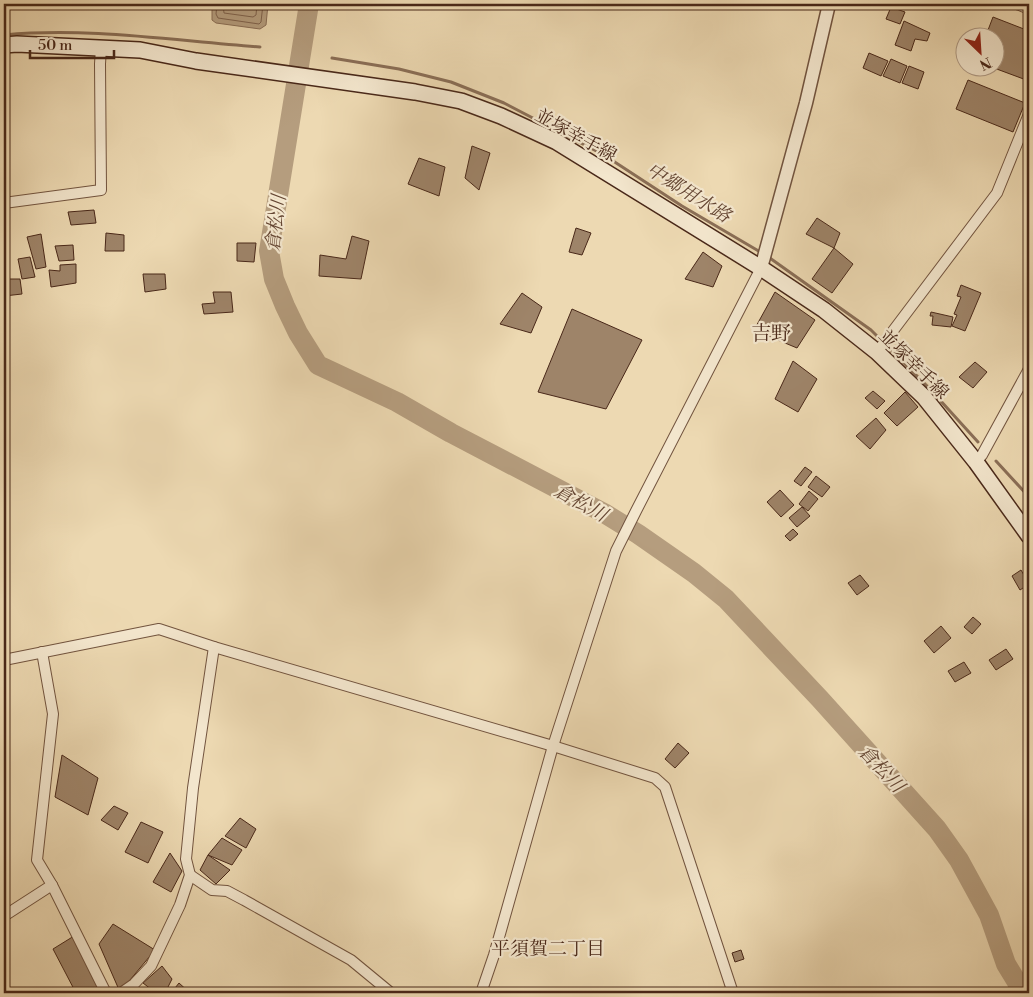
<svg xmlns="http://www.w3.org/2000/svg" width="1033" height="997" font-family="'Libre Bodoni','Noto Serif JP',serif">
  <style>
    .water { fill: #b59d7e; stroke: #8a6e56 }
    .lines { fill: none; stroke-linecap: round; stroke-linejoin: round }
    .shore { stroke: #7f624c; stroke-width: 1 }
    .stream { stroke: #8a6e56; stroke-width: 3 }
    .river { stroke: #b59d7e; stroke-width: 20 }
    .building { fill: #9e8469; stroke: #492819 }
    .minor-casing { stroke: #72543f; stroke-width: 12 }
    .tertiary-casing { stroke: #72543f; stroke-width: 15 }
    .secondary-casing { stroke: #492819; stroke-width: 18 }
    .minor { stroke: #f3e6cd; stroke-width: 10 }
    .tertiary { stroke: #f3e6cd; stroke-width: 12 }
    .secondary { stroke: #f3e6cd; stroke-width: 15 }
    .labels { text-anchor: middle; stroke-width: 4.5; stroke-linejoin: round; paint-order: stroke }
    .street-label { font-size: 18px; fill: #492819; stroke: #f3e6cd }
    .water-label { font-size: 19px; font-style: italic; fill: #644532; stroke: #f3e6cd }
    .neighbourhood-label { font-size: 19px; fill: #492819; stroke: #f3e6cd }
    .quarter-label { font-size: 20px; fill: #492819; stroke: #f3e6cd }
  </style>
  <rect width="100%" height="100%" fill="#edd9b2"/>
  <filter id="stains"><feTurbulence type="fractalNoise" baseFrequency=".004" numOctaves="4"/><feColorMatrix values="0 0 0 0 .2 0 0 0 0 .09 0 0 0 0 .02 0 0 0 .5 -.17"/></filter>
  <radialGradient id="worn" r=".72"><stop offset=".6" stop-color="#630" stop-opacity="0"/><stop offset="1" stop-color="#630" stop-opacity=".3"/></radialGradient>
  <!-- water -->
  <polygon class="water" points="212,4 268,4 266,25 260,29 216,23 212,20"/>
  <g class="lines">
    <!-- shore -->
    <g class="shore">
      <polyline points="217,4 216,14 218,18 259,24 261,22 263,4"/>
      <polyline points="223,4 224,13 253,17 256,15 257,4"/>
    </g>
    <!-- stream -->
    <g class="stream">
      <path d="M4 35C90 27 175 41 260 47"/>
      <polyline points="332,58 399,69 451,82 504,103 604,155 682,206 762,253"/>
      <polyline points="767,256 871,330 929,388 978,442"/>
      <polyline points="996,461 1029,497"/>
    </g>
    <!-- river -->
    <polyline class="river" points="309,4 269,251 274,279 285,306 298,333 318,365 397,402 451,433 604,513 638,534 694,573 726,599 820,699 937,829 959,860 989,915 1006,964 1017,982 1020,993"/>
  </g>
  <!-- building -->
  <g class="building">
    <polygon points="891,7 905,12 900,24 886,19"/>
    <polygon points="993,17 1029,31 1029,81 994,68 996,68 996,38 985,38"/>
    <polygon points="904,21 930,33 927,41 915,39 911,51 895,45"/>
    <polygon points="869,53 888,61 881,76 863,68"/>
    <polygon points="891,59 907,66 900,83 883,76"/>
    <polygon points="909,66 924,72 918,89 902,83"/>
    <polygon points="968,80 1025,103 1013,132 956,109"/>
    <polygon points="472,146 490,153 479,190 465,178"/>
    <polygon points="419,158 445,167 439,196 408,184"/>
    <polygon points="94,210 96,223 71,225 68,212"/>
    <polygon points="817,218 840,233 834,248 806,234"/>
    <polygon points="576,228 591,233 582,255 569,252"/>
    <polygon points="106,233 124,235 124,251 105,251"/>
    <polygon points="41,234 46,267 36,269 27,237"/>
    <polygon points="352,236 369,241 361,279 319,276 320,255 346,259"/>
    <polygon points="237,243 256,243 254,262 237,261"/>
    <polygon points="73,245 74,260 59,261 55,246"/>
    <polygon points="834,248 853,264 832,293 812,279"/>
    <polygon points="703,252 722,266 713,287 685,279"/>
    <polygon points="30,257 35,277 22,279 18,259"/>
    <polygon points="76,264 76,283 51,287 49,270 60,271 60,265"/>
    <polygon points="143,274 165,274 166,289 145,292"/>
    <polygon points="4,279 20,279 22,294 4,296"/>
    <polygon points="961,285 981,293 965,331 952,326 957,315 954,314 961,297 957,296"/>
    <polygon points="213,292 231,292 233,312 204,314 202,304 215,303"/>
    <polygon points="775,292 815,320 797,348 754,330"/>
    <polygon points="522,293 542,307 531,333 500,324"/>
    <polygon points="572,309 642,340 606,409 538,392"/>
    <polygon points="931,312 953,317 951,327 932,325 933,316 930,316"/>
    <polygon points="793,361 817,379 798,412 775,399"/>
    <polygon points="975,362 987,372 973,388 959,377"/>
    <polygon points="873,391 885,401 877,409 865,398"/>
    <polygon points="905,392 918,407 897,426 884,413"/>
    <polygon points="876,418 886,430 870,449 856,436"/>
    <polygon points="805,467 812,472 801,486 794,481"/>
    <polygon points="816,476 830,487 822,497 808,487"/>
    <polygon points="780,490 794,505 781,517 767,502"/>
    <polygon points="809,491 818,499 808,511 799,504"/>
    <polygon points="802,507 810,516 797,527 789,518"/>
    <polygon points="793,529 798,534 790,541 785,536"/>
    <polygon points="1021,570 1029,584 1020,590 1012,576"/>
    <polygon points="860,575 869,586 857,595 848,583"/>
    <polygon points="973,617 981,624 972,634 964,627"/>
    <polygon points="941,626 951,638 934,653 924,641"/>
    <polygon points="1006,649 1013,659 996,670 989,660"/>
    <polygon points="964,662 971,673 955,682 948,671"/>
    <polygon points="678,743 689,753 675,768 665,759"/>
    <polygon points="62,755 98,778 88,815 55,797"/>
    <polygon points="114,806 128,813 118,830 101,820"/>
    <polygon points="240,818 256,829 246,848 225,836"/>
    <polygon points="141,822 163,832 148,863 125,852"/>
    <polygon points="222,838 242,850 232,865 208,855"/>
    <polygon points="170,853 182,871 171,892 153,882"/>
    <polygon points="208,855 230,870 216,884 200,870"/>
    <polygon points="113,924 155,950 120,992 99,944"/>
    <polygon points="74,936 99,986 90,993 76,993 53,949"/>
    <polygon points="741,950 744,959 735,962 732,953"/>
    <polygon points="162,966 172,979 165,993 156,993 143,983"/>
    <polygon points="179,983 190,993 171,993"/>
  </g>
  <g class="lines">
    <defs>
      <g id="minor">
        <polyline points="1017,4 1029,9"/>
        <polyline points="4,203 101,190 100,64 101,48"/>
        <polyline points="877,352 997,193 1029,114"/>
        <polyline points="976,462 982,455 1029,369"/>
        <polyline points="42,652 53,714 37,860 52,885 106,993"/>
        <polyline points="4,660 159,629 214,647 553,746 655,778 665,787 733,993"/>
        <polyline points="190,875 212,890 227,891 244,900 351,960 391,993"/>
        <polyline points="4,916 52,885"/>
        <polyline points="121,993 134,984 151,966 180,905 190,875 186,859 193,788 214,647"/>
        <polyline points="481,993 494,955 553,746 616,551 636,511 761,268"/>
      </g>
      <polyline id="tertiary" points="761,268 806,103 829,4"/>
      <polyline id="secondary" points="4,45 17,44 140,50 196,61 415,92 461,101 501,116 557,142 761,268 824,310 877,352 924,397 976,462 1029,536"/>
    </defs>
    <!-- minor casing -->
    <use href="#minor" class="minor-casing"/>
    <!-- tertiary casing -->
    <use href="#tertiary" class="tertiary-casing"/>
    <!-- secondary casing -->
    <use href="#secondary" class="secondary-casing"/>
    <!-- minor -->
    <use href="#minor" class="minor"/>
    <!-- tertiary -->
    <use href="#tertiary" class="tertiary"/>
    <!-- secondary -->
    <use href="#secondary" class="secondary"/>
  </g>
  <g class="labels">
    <!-- street labels -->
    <g class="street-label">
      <text transform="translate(576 135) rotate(29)" y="6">並塚幸手線</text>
      <text transform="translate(914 364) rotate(45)" y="6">並塚幸手線</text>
    </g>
    <!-- water labels -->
    <g class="water-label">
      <text transform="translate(689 192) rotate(32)" y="7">中郷用水路</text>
      <text transform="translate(275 223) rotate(-83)" y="7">倉松川</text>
      <text transform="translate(581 502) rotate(29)" y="7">倉松川</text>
      <text transform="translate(882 768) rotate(47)" y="7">倉松川</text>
    </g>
    <!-- neighbourhood labels -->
    <g class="neighbourhood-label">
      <text x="548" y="955">平須賀二丁目</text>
    </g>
    <!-- quarter labels -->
    <g class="quarter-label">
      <text x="771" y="340">吉野</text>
    </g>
  </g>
  <!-- margin -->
  <rect width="1033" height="997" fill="none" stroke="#edd9b2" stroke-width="20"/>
  <rect x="5" y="5" width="1023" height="987" fill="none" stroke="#492819" stroke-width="2.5"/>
  <rect x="10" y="10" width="1013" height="977" fill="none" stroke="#492819"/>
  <!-- north arrow -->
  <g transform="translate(980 52) rotate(155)"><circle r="24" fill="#f3e6cd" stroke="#af9a85"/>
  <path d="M0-4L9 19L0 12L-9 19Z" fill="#8f2418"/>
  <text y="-8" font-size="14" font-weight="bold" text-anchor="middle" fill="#492819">N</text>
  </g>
  <!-- scale -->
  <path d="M30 50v8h84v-8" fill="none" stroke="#492819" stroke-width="2.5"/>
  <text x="38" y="50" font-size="15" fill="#492819" stroke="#f3e6cd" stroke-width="4" paint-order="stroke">50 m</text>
  <rect width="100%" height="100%" filter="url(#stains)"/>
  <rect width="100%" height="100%" fill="url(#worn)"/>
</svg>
